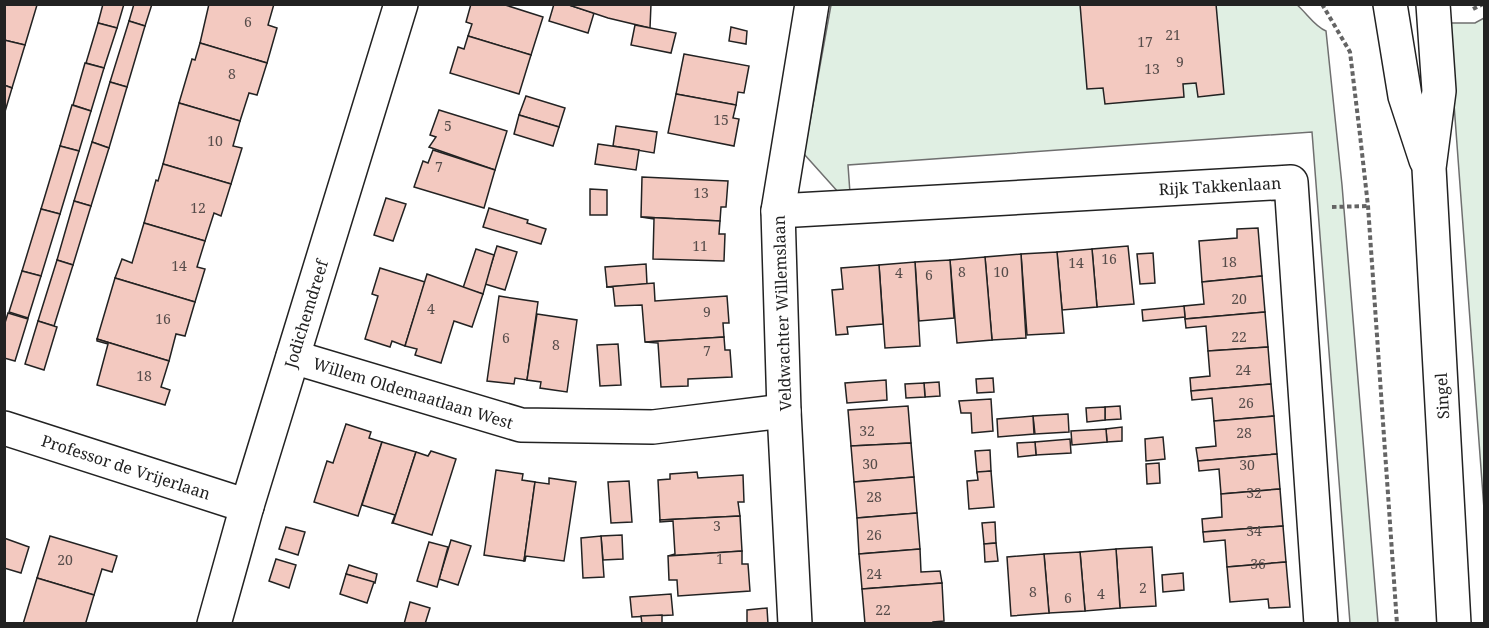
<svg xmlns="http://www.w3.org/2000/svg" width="1489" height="628" font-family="'Noto Serif',serif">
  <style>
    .green { fill: #e0efe3; stroke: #6f6f6f; stroke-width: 1.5 }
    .building { fill: #f3c9c0; stroke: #222; stroke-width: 1.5 }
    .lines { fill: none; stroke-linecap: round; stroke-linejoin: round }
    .street-casing { stroke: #222; stroke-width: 36 }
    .secondary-casing { stroke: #222; stroke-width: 36 }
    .path { stroke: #646464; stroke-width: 4; stroke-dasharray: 4.5 3; stroke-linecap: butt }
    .street { stroke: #fff; stroke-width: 33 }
    .secondary { stroke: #fff; stroke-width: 33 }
    .labels { text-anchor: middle; stroke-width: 4.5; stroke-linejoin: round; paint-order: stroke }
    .number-label { font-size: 14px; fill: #564c4a }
    .street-label { font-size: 16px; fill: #222; stroke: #fff }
  </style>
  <rect width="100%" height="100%" fill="#fff"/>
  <!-- green -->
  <g class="green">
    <path d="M1296 4C1307 13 1314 26 1326 31L1342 185 1378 623H1350L1312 132 848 165 850 193H839L804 154 831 5Z"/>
    <polygon points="1484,18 1484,509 1448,23 1475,23"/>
  </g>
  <!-- building -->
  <g class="building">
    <polygon points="4,4 37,5 25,45 4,40"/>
    <polygon points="103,4 124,4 117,28 98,23"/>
    <polygon points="134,4 152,4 145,26 129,21"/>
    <polygon points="209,4 274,4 268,25 277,28 267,63 200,43"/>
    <polygon points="471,4 502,4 543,17 531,55 468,36 472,24 466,22"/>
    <polygon points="554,4 566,4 594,13 588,33 549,21"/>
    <polygon points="566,4 651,4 650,28 608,18"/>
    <polygon points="1080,4 1216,4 1224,94 1198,97 1196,83 1183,84 1184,97 1105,104 1103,88 1087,89"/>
    <polygon points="129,21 145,26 127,87 110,82"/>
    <polygon points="98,23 117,28 104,68 86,63"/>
    <polygon points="635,25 676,33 671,53 631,45"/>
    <polygon points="731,27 747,31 746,44 729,41"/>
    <polygon points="468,36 531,55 519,94 450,73 458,47 464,49"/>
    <polygon points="4,40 25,45 12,88 4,85"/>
    <polygon points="200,43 267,63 257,95 249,93 240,121 179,103 192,59 195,60"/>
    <polygon points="684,54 749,66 744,93 738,92 736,105 676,94"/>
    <polygon points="85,63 104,68 91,111 73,105"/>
    <polygon points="110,82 127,87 109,148 92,142"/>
    <polygon points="4,85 12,88 4,115"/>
    <polygon points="676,94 736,105 733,118 739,119 734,146 668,133"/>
    <polygon points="526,96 565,108 559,127 519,115"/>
    <polygon points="179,103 240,121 233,146 242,148 231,184 163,164"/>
    <polygon points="72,105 91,111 79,151 60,146"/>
    <polygon points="439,110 507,131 495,170 429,147 436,137 430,135"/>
    <polygon points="519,115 559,127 553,146 514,134"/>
    <polygon points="616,126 657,132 654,153 613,146"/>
    <polygon points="92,142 109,148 91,206 74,201"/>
    <polygon points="598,144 639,150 636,170 595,164"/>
    <polygon points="60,146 79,151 60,214 41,209"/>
    <polygon points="433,150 495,170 484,208 414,187 423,161 428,163"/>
    <polygon points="163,164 231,184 221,216 214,213 205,241 144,223 156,180 158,181"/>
    <polygon points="642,177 728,181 726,207 721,207 720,221 641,217"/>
    <polygon points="590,189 607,190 607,215 590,215"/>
    <polygon points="386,198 406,204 393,241 374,235"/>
    <polygon points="74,201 91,206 73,265 57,260"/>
    <polygon points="489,208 528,220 527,223 546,229 541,244 483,227"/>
    <polygon points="41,209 60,214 41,276 22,271"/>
    <polygon points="641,217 720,221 719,234 725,234 724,261 653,259 654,219"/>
    <polygon points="144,223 205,241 197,267 205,269 195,302 115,278 122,259 132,263"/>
    <polygon points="1258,228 1262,276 1202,282 1199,241 1237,238 1237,229"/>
    <polygon points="497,246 517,252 505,290 485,284"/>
    <polygon points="1128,246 1134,304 1097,307 1092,249"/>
    <polygon points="476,249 494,255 483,294 463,288"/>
    <polygon points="1092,249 1097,307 1062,310 1057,252"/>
    <polygon points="1057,252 1064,333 1027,335 1021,254"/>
    <polygon points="1153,253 1155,283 1140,284 1137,254"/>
    <polygon points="1021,254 1026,338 992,340 985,257"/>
    <polygon points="985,257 992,340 957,343 950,260"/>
    <polygon points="57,260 73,265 54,326 38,321"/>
    <polygon points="950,260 954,318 919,321 915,262"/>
    <polygon points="915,262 920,346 885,348 879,265"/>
    <polygon points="646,264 647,284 607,287 605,267"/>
    <polygon points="879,265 883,324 847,327 848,334 836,335 832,290 843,289 841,268"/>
    <polygon points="380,268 425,282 405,346 392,341 390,347 365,339 378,296 372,294"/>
    <polygon points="22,271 41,276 28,318 9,312"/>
    <polygon points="427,274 483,294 472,327 454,321 441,363 415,355 417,349 405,346"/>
    <polygon points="1262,276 1265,312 1185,319 1184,306 1204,304 1202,282"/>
    <polygon points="115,278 195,302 185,336 176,334 169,361 97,339"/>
    <polygon points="654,283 655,301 727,296 729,323 723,323 724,337 645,342 642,305 615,306 613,287 606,287"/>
    <polygon points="499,296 538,302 527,380 515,378 514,384 487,381"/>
    <polygon points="1184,306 1185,317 1143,321 1142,310"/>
    <polygon points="1265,312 1268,347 1208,351 1206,326 1186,328 1185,319"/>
    <polygon points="8,313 28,319 15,361 4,358 4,326"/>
    <polygon points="537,314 577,320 567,392 540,388 541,382 527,380"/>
    <polygon points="38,321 57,327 44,370 25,364"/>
    <polygon points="724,337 725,350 730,350 732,377 688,379 688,386 661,387 658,343 645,342"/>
    <polygon points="97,339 169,361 161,387 170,390 165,405 97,385 108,344 97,341"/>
    <polygon points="618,344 621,385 600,386 597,345"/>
    <polygon points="1268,347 1271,384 1191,391 1190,378 1210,376 1208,351"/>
    <polygon points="993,378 994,392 977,393 976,379"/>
    <polygon points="886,380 887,400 847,403 845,383"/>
    <polygon points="939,382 940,396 925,397 924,383"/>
    <polygon points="924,383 925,397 906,398 905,384"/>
    <polygon points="1271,384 1274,416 1214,421 1212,398 1192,400 1191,391"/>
    <polygon points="991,399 993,431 972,433 971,413 961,413 959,401"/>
    <polygon points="908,406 911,443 851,446 848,410"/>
    <polygon points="1120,406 1121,419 1105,420 1105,407"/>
    <polygon points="1105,407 1105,420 1087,422 1086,408"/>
    <polygon points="1068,414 1069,432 1035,434 1033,416"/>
    <polygon points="1033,416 1034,434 998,437 997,419"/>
    <polygon points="1274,416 1277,454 1198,461 1196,448 1216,446 1214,421"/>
    <polygon points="346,424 371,432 369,438 382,442 358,516 314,502 327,461 333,463"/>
    <polygon points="1122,427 1122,441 1107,442 1106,429"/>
    <polygon points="1106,429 1107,442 1072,445 1071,431"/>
    <polygon points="1163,437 1165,459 1146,461 1145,439"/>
    <polygon points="1070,439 1071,453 1036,455 1035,442"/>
    <polygon points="382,442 416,452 393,523 392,523 395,515 362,505"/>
    <polygon points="1035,442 1036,455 1018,457 1017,443"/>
    <polygon points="911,443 914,477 854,482 851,446"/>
    <polygon points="990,450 991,471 977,473 975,451"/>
    <polygon points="431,451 456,459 432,535 393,523 416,452 428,456"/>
    <polygon points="1277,454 1280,489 1221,494 1219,469 1199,471 1198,461"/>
    <polygon points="1159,463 1160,483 1147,484 1146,464"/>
    <polygon points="496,470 523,474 522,480 535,482 524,561 484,555"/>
    <polygon points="991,471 994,507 969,509 967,481 978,480 977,472"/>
    <polygon points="697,472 698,478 743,475 744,502 738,502 740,516 660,520 658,480 670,479 670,474"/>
    <polygon points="914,477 917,513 857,518 854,482"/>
    <polygon points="549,478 576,482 564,561 526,556 525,561 524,561 535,482 549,484"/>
    <polygon points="629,481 632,522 611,523 608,482"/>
    <polygon points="1280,489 1283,526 1203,532 1202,519 1222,517 1221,494"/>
    <polygon points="917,513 920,549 859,554 857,518"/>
    <polygon points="740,516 742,551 668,556 675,554 673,521 660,522 660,520"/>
    <polygon points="995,522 996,543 984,544 982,523"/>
    <polygon points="1283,526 1286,562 1227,567 1225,540 1204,542 1203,532"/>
    <polygon points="286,527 305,532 298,555 279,549"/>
    <polygon points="622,535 623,559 603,560 601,536"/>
    <polygon points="50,536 117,556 112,572 102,569 94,595 37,578"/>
    <polygon points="601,536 604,577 583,578 581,538"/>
    <polygon points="4,538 29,547 21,573 4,568"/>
    <polygon points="451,540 471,546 458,585 439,579"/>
    <polygon points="429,542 448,547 437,587 417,581"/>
    <polygon points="996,543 998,561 985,562 984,544"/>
    <polygon points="1152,547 1156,606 1120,608 1116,549"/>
    <polygon points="920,549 921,572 940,571 942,583 862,589 859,554"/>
    <polygon points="1116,549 1120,608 1085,611 1080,552"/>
    <polygon points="742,551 742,564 748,564 750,591 678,596 677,580 669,580 668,556"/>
    <polygon points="1080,552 1085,611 1049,613 1044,554"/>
    <polygon points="1044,554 1049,613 1011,616 1007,557"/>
    <polygon points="276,559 296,565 289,588 269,581"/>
    <polygon points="1286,562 1290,607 1269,608 1268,599 1230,602 1227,567"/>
    <polygon points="349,565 377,574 375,583 346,574"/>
    <polygon points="1183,573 1184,590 1163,592 1162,575"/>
    <polygon points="346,574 374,582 367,603 340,594"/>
    <polygon points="37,578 94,595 86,622 89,624 23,624"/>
    <polygon points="942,583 944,621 933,622 933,624 865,624 862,589"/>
    <polygon points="671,594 673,615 632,617 630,597"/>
    <polygon points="410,602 430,608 425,624 404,624"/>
    <polygon points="767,608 768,624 747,624 747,610"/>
    <polygon points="662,615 662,624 642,624 641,616"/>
  </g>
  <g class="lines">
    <defs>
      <g id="street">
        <polyline points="778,211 1291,182 1321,624"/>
        <polyline points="293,357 521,425 653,427 784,411"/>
        <polyline points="4,428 247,506"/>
        <polyline points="214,624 247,506 401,4"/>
        <polyline points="795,624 784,411 778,211 812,4"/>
      </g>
      <g id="secondary">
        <polyline points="1390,4 1405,96 1426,160"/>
        <polyline points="1433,4 1439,91 1429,168 1454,624"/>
      </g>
    </defs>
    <!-- street casing -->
    <use href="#street" class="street-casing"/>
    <!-- secondary casing -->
    <use href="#secondary" class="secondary-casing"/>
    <!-- path -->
    <g class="path">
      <polyline points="1322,4 1350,52 1360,135 1368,206 1397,624"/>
      <polyline points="1473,9 1483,4"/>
      <polyline points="1332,207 1368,206"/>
    </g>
    <!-- street -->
    <use href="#street" class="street"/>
    <!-- secondary -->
    <use href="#secondary" class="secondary"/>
  </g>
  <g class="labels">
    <!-- number labels -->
    <g class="number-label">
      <text x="248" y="27">6</text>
      <text x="1173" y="40">21</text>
      <text x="1145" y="47">17</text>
      <text x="1180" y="67">9</text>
      <text x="1152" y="74">13</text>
      <text x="232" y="79">8</text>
      <text x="721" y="125">15</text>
      <text x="448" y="131">5</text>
      <text x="215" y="146">10</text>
      <text x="439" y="172">7</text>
      <text x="701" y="198">13</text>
      <text x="198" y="213">12</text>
      <text x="700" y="251">11</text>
      <text x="1109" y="264">16</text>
      <text x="1229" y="267">18</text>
      <text x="1076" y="268">14</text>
      <text x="179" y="271">14</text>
      <text x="962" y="277">8</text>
      <text x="1001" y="277">10</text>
      <text x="899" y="278">4</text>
      <text x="929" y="280">6</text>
      <text x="1239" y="304">20</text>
      <text x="431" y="314">4</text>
      <text x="707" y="317">9</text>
      <text x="163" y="324">16</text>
      <text x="1239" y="342">22</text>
      <text x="506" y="343">6</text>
      <text x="556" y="350">8</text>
      <text x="707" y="356">7</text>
      <text x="1243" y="375">24</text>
      <text x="144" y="381">18</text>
      <text x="1246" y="408">26</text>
      <text x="867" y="436">32</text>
      <text x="1244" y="438">28</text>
      <text x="870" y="469">30</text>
      <text x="1247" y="470">30</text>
      <text x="1254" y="498">32</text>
      <text x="874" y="502">28</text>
      <text x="717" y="531">3</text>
      <text x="1254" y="536">34</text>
      <text x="874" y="540">26</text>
      <text x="720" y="564">1</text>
      <text x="65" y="565">20</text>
      <text x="1258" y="569">36</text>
      <text x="874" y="579">24</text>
      <text x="1143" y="593">2</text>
      <text x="1033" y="597">8</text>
      <text x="1101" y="599">4</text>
      <text x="1068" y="603">6</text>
      <text x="883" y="615">22</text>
    </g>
    <!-- street labels -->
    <g class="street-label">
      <text transform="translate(1220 186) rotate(-3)" y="6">Rijk Takkenlaan</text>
      <text transform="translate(782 313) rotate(-92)" y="6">Veldwachter Willemslaan</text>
      <text transform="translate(306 314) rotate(-73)" y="6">Jodichemdreef</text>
      <text transform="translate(413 393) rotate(17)" y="6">Willem Oldemaatlaan West</text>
      <text transform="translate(1442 396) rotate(-93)" y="6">Singel</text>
      <text transform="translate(126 467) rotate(18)" y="6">Professor de Vrijerlaan</text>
    </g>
  </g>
  <!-- border -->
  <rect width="1489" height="628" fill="none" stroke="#222222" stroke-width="12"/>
</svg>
